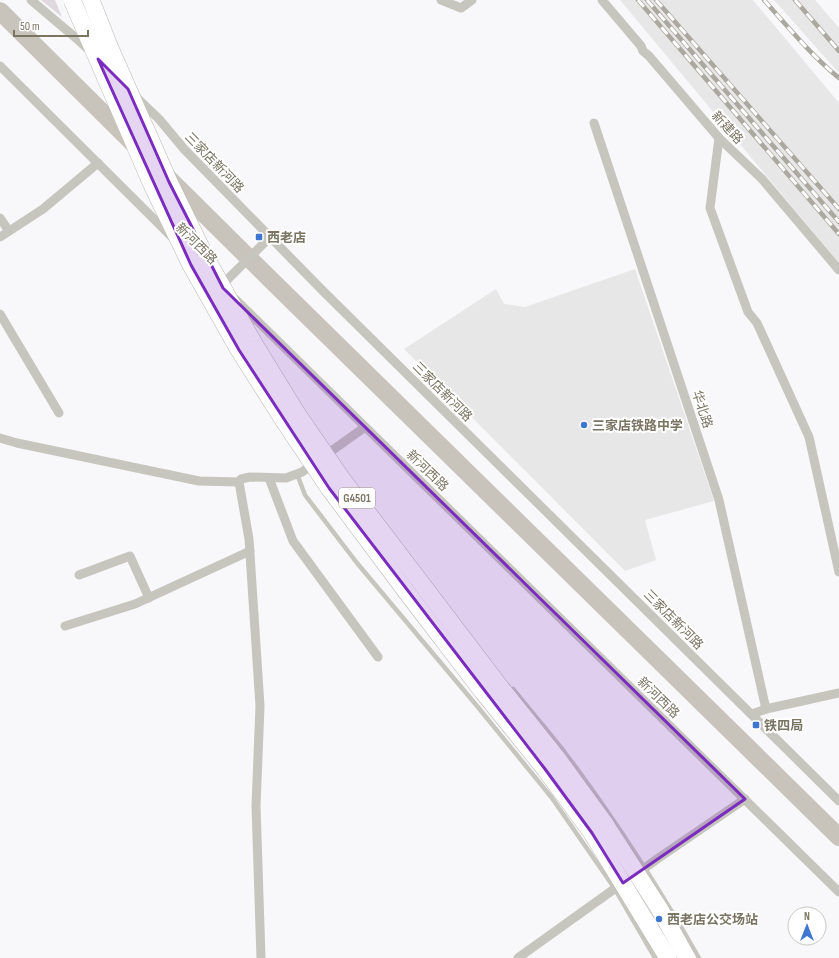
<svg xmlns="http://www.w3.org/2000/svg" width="839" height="958" font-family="'Sofia Sans Condensed','Noto Sans SC',sans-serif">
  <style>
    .built { fill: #e8e7e7 }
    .green { fill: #dfd9df }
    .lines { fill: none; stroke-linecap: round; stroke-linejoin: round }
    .river { stroke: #c9c4bb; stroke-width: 18 }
    .lane { stroke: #c6c5be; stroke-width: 4.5 }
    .street { stroke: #c6c5be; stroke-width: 9 }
    .rail-casing { stroke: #aba89f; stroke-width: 4.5 }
    .rail { stroke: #fff; stroke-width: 3; stroke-dasharray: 9; stroke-linecap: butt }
    .highway-bridge-casing { stroke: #bab8b2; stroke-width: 18; stroke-linecap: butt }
    .highway-bridge { stroke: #fff; stroke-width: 17 }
    .marked { fill: #7b2cbf; fill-opacity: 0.2; stroke: #7b2cbf; stroke-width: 3; stroke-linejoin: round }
    .poi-dot { fill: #3f76d1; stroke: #fff; stroke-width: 1.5 }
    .labels { text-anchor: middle; stroke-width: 4; stroke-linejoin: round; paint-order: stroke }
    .shield { fill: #fff; stroke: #a19e91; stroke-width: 1 }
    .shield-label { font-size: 12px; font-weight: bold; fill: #797562 }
    .street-label { font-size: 13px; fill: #797562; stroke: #fff }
    .poi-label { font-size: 13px; font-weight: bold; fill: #797562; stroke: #fff; text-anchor: start }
  </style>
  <rect width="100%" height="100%" fill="#f8f7f9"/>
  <!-- built -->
  <g class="built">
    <polygon points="620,0 753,0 839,103 839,263"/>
    <polygon points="774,0 815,0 839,28 839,72 838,72"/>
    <polygon points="635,269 714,501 645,520 656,560 625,571 404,349 496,289 504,304 525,307"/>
  </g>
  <!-- green -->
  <polygon class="green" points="41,0 55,0 62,17"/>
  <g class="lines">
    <!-- river -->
    <g class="river">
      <polyline points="0,11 136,146"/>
      <polyline points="167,177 271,280 839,837"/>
    </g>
    <!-- lane -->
    <g class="lane">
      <polyline points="297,474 305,495 357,563 477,706 552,798 615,889 655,958"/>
      <path d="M513 689C530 710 547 730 563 750 613 816 658 886 699 958"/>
    </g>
    <!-- street -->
    <g class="street">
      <polyline points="31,0 77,39 90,51"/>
      <polyline points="441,0 461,8 472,0"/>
      <polyline points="602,0 641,46 643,51 649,56 719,138 762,179 839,270"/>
      <polyline points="0,66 172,237"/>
      <polyline points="136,97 159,119 184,149 322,290 839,801"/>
      <polyline points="594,123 719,500 766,709"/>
      <polyline points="719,138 710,208 748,312 757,323 809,437 839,572"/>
      <polyline points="0,218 9,231"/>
      <polyline points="0,237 43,209 98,163"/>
      <polyline points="221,286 270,237"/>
      <polyline points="235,299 839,892"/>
      <polyline points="0,314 59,413"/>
      <polyline points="0,438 17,443 199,481 239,482 241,479 250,477 286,478 302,472 365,427"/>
      <polyline points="269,478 293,541 378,657"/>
      <polyline points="239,482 249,539 260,706 256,806 261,958"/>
      <polyline points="79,575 130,556 149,598"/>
      <polyline points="65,626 135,604 250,551"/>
      <polyline points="752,714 766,709 839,693"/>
      <polyline points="635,875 660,857 745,799"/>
      <polyline points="518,958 624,882"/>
    </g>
    <defs>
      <g id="rail">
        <polyline points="638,0 839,234"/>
        <polyline points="647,0 839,222"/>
        <polyline points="656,0 839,209"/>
        <path d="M764 0C788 27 811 55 839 78"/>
        <polyline points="795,0 839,51"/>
      </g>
    </defs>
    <!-- rail casing -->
    <use href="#rail" class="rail-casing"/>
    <!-- rail -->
    <use href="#rail" class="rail"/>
    <defs>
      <g id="highway-bridge">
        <polyline points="72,0 153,187 191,265 239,350 284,421 329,488 408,594 483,692 545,769 592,833 668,958"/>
        <polyline points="91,0 109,46 169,182 206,258 253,342 296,412 342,479 497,683 557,758 605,824 659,908 687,958"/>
      </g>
    </defs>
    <!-- highway-bridge casing -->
    <use href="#highway-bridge" class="highway-bridge-casing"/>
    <!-- highway-bridge -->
    <use href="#highway-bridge" class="highway-bridge"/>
  </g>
  <!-- marked area -->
  <path class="marked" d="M98 59 128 89 169 182 223 288 745 799 623 883 592 833 545 769 329 488 239 350 191 265Z"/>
  <!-- markers -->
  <g class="poi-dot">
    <rect x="255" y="233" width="8" height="8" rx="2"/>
    <circle cx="584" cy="425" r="4"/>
    <rect x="752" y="721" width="8" height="8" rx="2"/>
    <circle cx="659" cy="919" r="4"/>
  </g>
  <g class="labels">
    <!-- shield labels -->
    <rect class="shield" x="339" y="488" width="36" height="20" rx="3"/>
    <g class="shield-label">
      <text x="357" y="502">G4501</text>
    </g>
    <!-- street labels -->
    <g class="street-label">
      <text transform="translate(728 127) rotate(47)" y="5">新建路</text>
      <text transform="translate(215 162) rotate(46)" y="5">三家店新河路</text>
      <text transform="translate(197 243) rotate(45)" y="5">新河西路</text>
      <text transform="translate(443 391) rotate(45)" y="5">三家店新河路</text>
      <text transform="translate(703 409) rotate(72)" y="5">华北路</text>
      <text transform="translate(428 470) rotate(44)" y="5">新河西路</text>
      <text transform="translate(674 619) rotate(45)" y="5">三家店新河路</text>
      <text transform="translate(659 697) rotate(44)" y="5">新河西路</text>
    </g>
    <!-- poi labels -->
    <g class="poi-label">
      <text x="267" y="242">西老店</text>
      <text x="592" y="430">三家店铁路中学</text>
      <text x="764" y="730">铁四局</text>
      <text x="667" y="924">西老店公交场站</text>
    </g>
  </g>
  <!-- north arrow -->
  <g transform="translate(807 926)"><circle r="19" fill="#ffffff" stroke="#c9c8c0"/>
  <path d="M0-3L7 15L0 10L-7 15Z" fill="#3f76d1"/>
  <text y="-6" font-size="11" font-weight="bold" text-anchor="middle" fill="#797562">N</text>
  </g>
  <!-- scale -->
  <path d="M14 30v6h74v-6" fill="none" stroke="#797562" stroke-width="2"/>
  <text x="20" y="30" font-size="12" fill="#797562" stroke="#ffffff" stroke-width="3" paint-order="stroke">50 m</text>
</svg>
